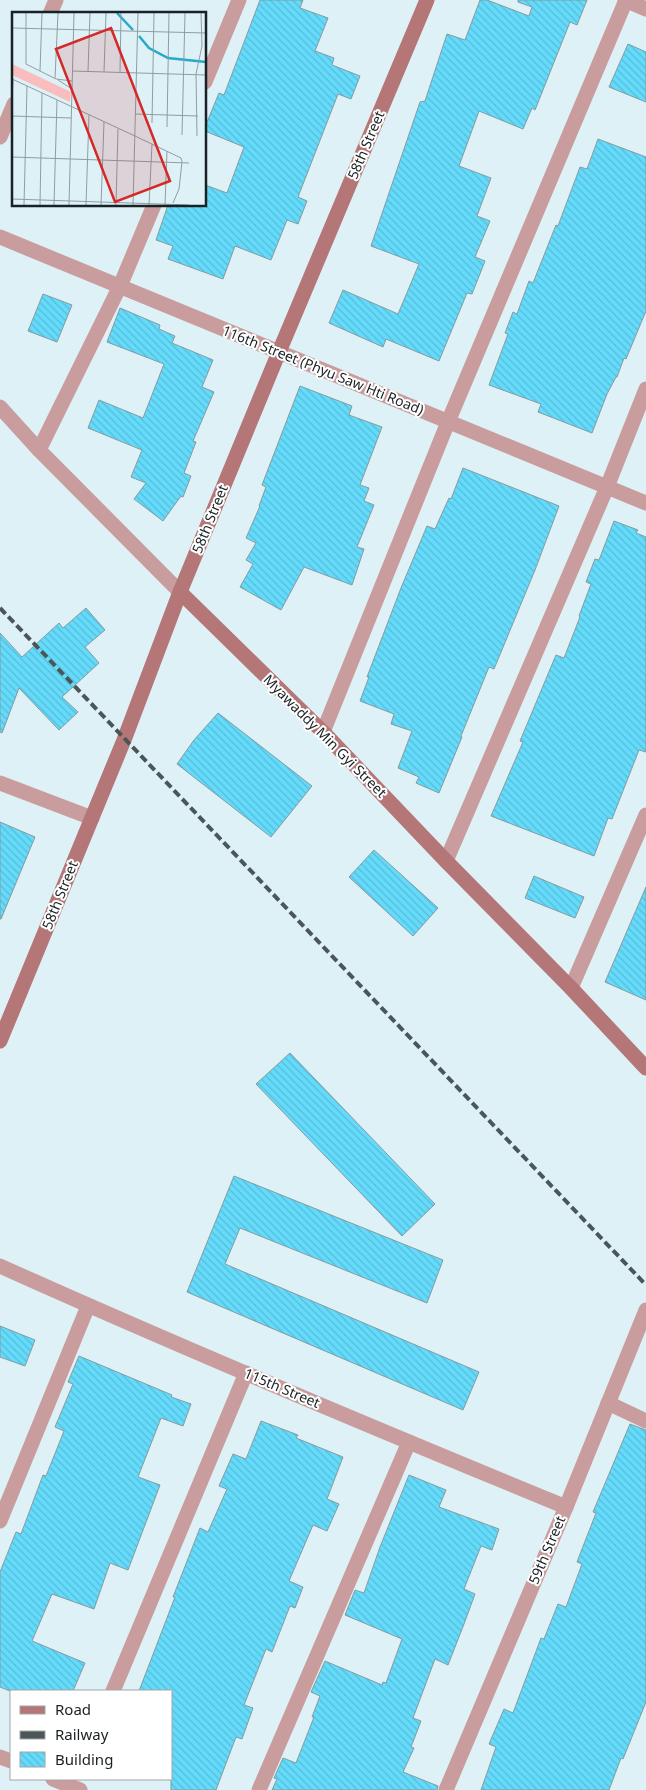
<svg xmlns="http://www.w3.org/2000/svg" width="646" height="1790" font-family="'Noto Sans',sans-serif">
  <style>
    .building { fill: url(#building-back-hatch); stroke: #879a9f }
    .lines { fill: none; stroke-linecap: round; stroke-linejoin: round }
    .minor { stroke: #c99d9d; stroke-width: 15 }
    .secondary { stroke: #b47677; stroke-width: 15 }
    .rail { stroke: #4b5659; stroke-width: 4; stroke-dasharray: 8 4; stroke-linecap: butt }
    .labels { text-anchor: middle; stroke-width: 4; stroke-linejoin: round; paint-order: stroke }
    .street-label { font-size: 14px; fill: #1a2124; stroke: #fff }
    .inset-river { fill: none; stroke: #26aac9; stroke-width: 2.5 }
    .inset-road { fill: none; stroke: #8f9ea3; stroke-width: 1 }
    .view { fill: #d62828; fill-opacity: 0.15; stroke: #d62828; stroke-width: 2.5 }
    .inset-edge { fill: none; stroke: #1a2124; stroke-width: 2.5 }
  </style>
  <defs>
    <pattern id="building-back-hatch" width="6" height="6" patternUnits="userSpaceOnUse" patternTransform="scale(1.25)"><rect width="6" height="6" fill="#64dbfb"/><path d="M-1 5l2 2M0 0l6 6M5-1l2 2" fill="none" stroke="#56bcd7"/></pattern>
  </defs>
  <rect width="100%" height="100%" fill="#ddf1f7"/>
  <!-- building -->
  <g class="building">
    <polygon points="260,0 303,0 300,8 328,18 315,51 334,58 332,65 360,76 351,99 338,94 298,197 307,201 298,224 287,220 271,260 235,246 223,279 168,259 173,246 156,240 168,205 205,205 205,185 227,193 244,147 205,131 205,127 219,93 224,95"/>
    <polygon points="480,0 487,0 529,16 532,7 518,2 518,0 587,0 577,25 570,22 535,110 532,108 523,129 479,111 459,166 491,178 477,216 490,221 475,257 485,261 472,294 467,293 439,361 386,339 383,347 329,323 343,290 398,314 419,264 371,246 420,102 425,101 447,34 465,40"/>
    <polygon points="628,44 646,52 646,102 609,87"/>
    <polygon points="598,139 646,157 646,311 626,359 624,358 617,377 616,377 607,394 592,433 538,412 541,404 489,385 508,334 505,333 513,312 517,314 529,281 533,283 556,225 558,226 580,167 587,169"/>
    <polygon points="43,294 72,305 57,342 28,331"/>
    <polygon points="120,308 160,325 159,329 175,336 172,343 213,360 202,387 214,392 193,441 196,442 184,473 191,476 183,497 181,496 163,521 134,499 146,483 131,477 142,450 88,428 99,400 143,418 164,364 107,342"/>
    <polygon points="300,386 352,406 349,415 382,427 360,485 369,488 364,501 374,505 357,547 364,549 352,585 304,567 281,610 240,587 253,564 246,560 256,543 246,538 260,506 259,506 266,487 262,485"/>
    <polygon points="463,468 559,506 535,570 494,669 489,667 461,736 462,737 439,793 416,783 419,777 398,768 412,731 391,724 394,714 360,701 369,677 367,677 401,588 427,526 435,529 449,498 451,499"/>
    <polygon points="614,521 638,530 636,533 646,537 646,752 639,750 612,819 608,818 594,856 491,816 523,742 520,741 556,655 564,658 580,617 579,616 591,584 586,582 595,559 599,560"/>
    <polygon points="86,608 105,630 85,647 99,663 62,697 78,712 59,730 19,688 2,733 0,732 0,633 22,657 59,623 63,628"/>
    <polygon points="218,713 312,786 271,837 177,764 194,740"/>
    <polygon points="0,822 35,837 1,919 0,919"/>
    <polygon points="374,850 438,908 413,936 349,877"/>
    <polygon points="534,876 584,897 575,918 525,898"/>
    <polygon points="646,887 646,1000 605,982"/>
    <polygon points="290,1053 435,1204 402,1236 256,1084"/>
    <polygon points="234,1176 443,1260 427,1303 240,1228 225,1264 479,1372 463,1410 187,1292"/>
    <polygon points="0,1326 35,1340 25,1366 0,1357"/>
    <polygon points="79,1356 172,1395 171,1397 191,1404 183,1426 161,1418 138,1477 160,1485 128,1570 110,1563 94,1609 52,1594 32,1641 85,1663 73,1691 10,1691 0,1687 0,1572 16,1532 21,1534 43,1475 46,1476 64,1431 55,1427 73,1384 68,1382"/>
    <polygon points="261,1421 298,1435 296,1438 343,1457 327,1499 339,1504 327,1531 313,1525 289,1581 303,1587 295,1608 290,1606 272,1652 266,1649 244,1705 253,1708 242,1739 236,1737 216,1790 171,1790 171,1691 139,1691 175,1597 173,1597 200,1528 208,1532 227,1489 219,1486 233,1454 246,1459"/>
    <polygon points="630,1424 646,1430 646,1702 623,1759 621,1758 609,1790 481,1790 496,1747 489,1744 504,1709 513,1713 541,1638 544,1639 558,1604 566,1607 582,1564 577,1562 596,1513 593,1512"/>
    <polygon points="409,1475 446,1490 439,1507 499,1529 492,1550 481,1546 464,1589 475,1594 464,1624 448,1665 435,1659 413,1718 421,1721 411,1747 414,1748 403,1772 438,1786 437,1790 272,1790 277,1779 274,1778 283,1758 296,1763 314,1717 312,1717 320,1696 311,1692 325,1661 382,1685 383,1682 386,1683 402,1639 345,1615 355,1590 364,1593 380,1547"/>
  </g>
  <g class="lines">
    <!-- minor -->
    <g class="minor">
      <polyline points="625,0 646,9"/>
      <polyline points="50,14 56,0"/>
      <polyline points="205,82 239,0"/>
      <polyline points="0,137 14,104"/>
      <polyline points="0,237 646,503"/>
      <polyline points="0,407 39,450 180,592"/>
      <polyline points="39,450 120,286 154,205"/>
      <polyline points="323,732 448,422 626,0"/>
      <polyline points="0,783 92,818"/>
      <polyline points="446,861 607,487 646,389"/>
      <polyline points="571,988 646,815"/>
      <path d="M0 1266C187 1350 376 1429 566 1507"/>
      <polyline points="608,1403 646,1421"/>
      <polyline points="0,1521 88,1306"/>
      <polyline points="113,1691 246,1373"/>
      <polyline points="0,1757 11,1761"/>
      <polyline points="53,1779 80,1790"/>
      <polyline points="259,1790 409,1442"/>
      <polyline points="446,1790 566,1507 646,1310"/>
    </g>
    <!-- secondary -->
    <g class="secondary">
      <polyline points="180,592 323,732 446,861 571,988 646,1068"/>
      <polyline points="0,1041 124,740 180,592 279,352 427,0"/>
    </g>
    <!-- rail -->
    <polyline class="rail" points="0,608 646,1285"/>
  </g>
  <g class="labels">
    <!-- street labels -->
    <g class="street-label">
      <text transform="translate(366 145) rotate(-67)" y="5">58th Street</text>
      <text transform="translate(323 370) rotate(22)" y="5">116th Street (Phyu Saw Hti Road)</text>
      <text transform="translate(210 519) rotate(-68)" y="5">58th Street</text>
      <text transform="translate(325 736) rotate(45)" y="5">Myawaddy Min Gyi Street</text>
      <text transform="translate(60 895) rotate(-68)" y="5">58th Street</text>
      <text transform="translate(282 1388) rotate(23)" y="5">115th Street</text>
      <text transform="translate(547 1550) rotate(-67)" y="5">59th Street</text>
    </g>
  </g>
  <!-- overview -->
  <g transform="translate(12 12)">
    <rect width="194" height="194" fill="#ddf1f7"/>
    <path d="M0 52 59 80 58 90 0 63Z" fill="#f9bdbd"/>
    <path class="inset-river" d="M105 1 121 18M127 24 137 36 156 46 194 50"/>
    <path class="inset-road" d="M14 1V52L44 67 60 69M0 13V16L194 21M28 59 30 1M60 59 194 63M76 59 78 1M92 60 94 1M108 60 109 1M43 66 46 1M0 67 123 124M46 68 60 77M0 90 1 67M123 102 186 104M0 104 59 106M140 111 142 1M155 115 157 1M170 123 173 1M123 124 169 146 170 150M185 124 184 62 190 34 189 1M0 145 177 151M0 187 177 193M161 191 167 177 170 150M12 193 15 74M28 193 30 81M42 193 45 88M57 193 62 1M74 193 77 103M89 193 92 110M104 193 106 117M121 193 126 1M137 193 140 132M153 193 155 139"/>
    <path class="view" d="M99 16 158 169 103 190 44 37Z"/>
    <rect width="194" height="194" class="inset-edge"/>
  </g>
  <!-- legend -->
  <rect x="10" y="1690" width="162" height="90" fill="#ffffff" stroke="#a3a6a7"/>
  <rect x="20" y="1706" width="25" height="8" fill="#b47677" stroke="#a3a6a7"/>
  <text x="55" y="1715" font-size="15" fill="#1a2124">Road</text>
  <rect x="20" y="1731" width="25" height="8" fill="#4b5659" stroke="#a3a6a7"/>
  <text x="55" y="1740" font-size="15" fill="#1a2124">Railway</text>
  <rect x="20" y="1752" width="25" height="15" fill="url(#building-back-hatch)" stroke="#a3a6a7"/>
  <text x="55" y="1765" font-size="15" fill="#1a2124">Building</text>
</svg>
